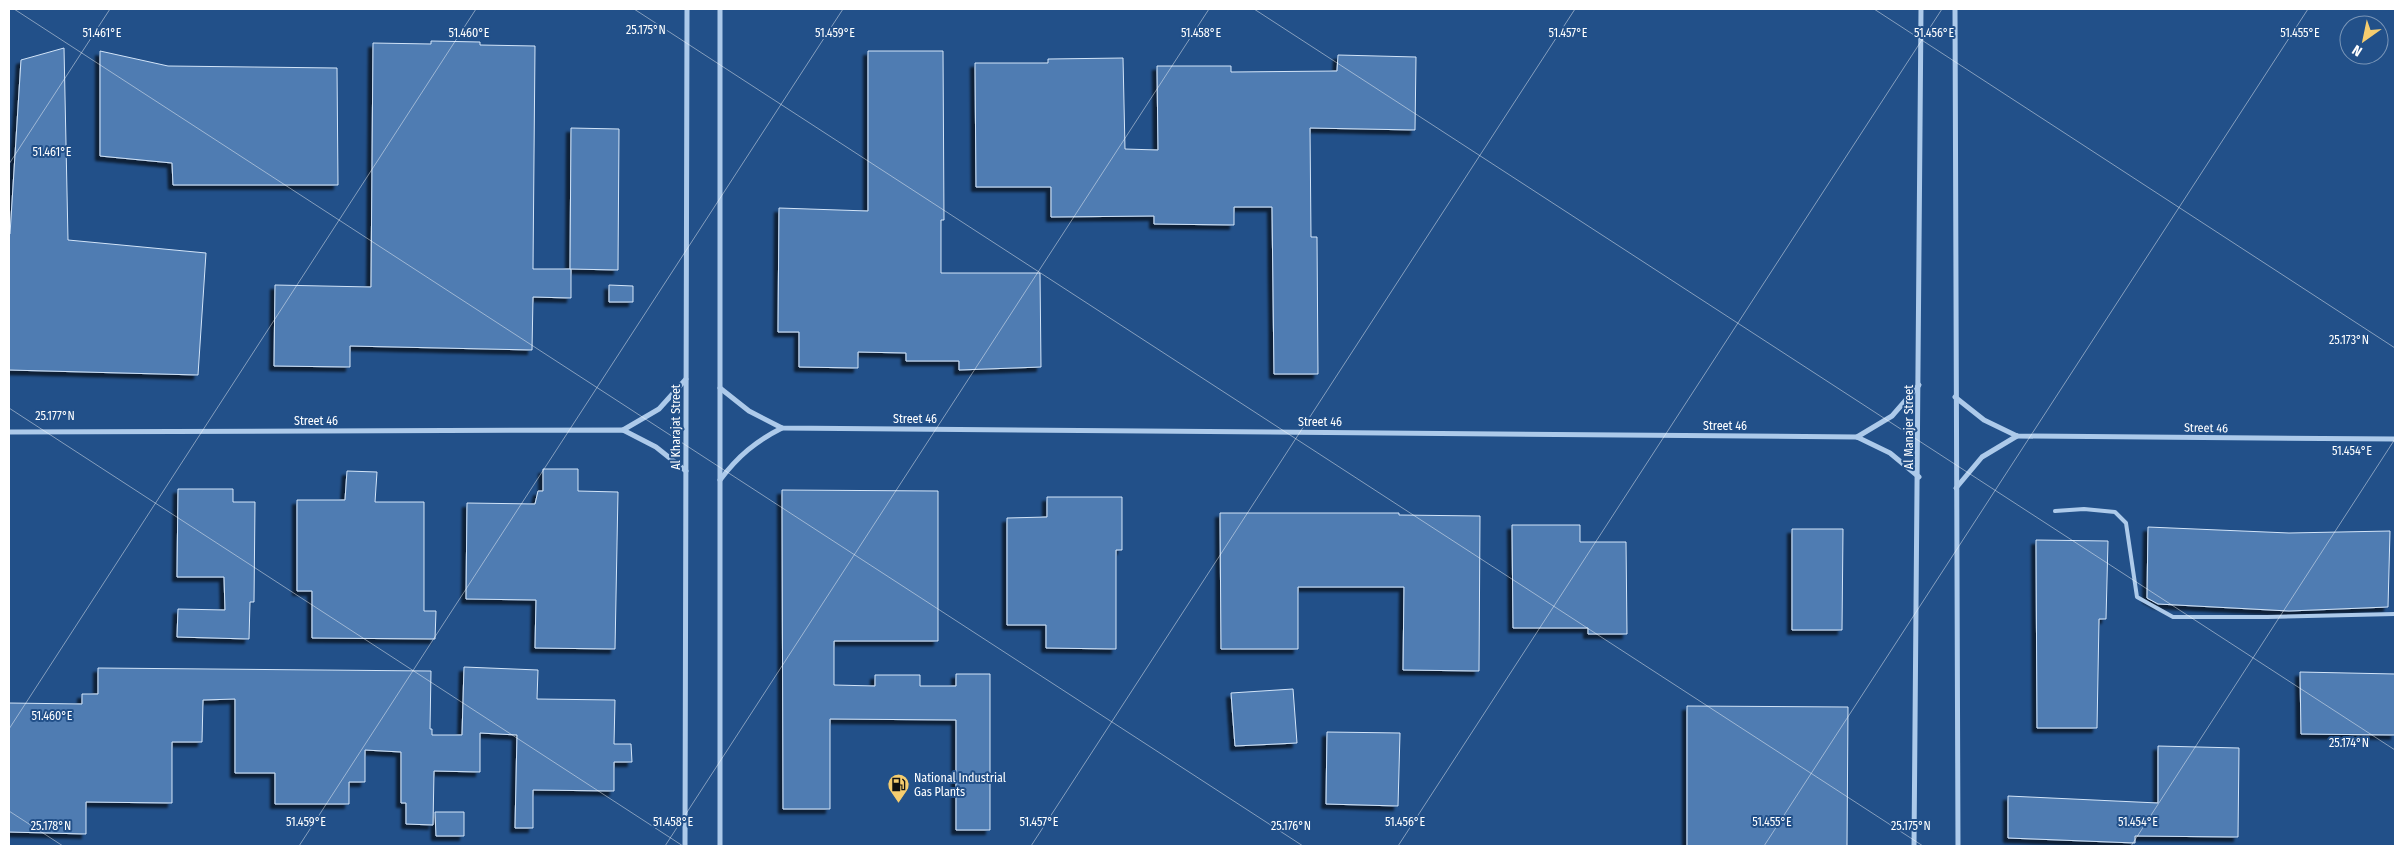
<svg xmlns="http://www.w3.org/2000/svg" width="2404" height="855" font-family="'Fira Sans Condensed',sans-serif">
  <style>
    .building { fill: #4f7cb2; stroke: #d2e4f8; filter: url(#shadow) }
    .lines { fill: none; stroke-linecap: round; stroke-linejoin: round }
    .service { stroke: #adcaea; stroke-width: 4 }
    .minor { stroke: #adcaea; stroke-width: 5 }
    .ticks { fill: none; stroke: #fff; stroke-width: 1; stroke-opacity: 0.45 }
    .labels { text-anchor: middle; stroke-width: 4; stroke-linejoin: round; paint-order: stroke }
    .street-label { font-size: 12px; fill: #fff; stroke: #225089 }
    .poi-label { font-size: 12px; fill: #fff; stroke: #225089; text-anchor: start }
    .ticks-label { font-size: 12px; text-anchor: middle; fill: #fff; stroke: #225089; stroke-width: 4; stroke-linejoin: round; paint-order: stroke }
  </style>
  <defs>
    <filter id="shadow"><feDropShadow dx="-4.5" dy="4.5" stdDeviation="1" flood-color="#0009"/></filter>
  </defs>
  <rect width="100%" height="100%" fill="#225089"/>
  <!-- building -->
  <g class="building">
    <polygon points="431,41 480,42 480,45 535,46 533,269 571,269 571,298 533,297 532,350 350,346 350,367 274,366 275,285 371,287 373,43 431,44"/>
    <polygon points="64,48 68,240 206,253 198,375 9,370 9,234 10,234 21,60"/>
    <polygon points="100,51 168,66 337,68 338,185 173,185 172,163 100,156"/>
    <polygon points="868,51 943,51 944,220 941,220 941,273 1040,273 1041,367 959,370 959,361 906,361 906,353 858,352 858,368 799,367 799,332 778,332 779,208 868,211"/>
    <polygon points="1338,55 1416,57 1415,130 1310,128 1311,237 1317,237 1318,374 1274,374 1272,207 1234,207 1234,225 1154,224 1154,216 1051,217 1051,187 976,187 975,63 1048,63 1048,59 1123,58 1125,149 1158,150 1157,66 1231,66 1231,72 1337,71"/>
    <polygon points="571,128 619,129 618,270 570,269"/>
    <polygon points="609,285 633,286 633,302 609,302"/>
    <polygon points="543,469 578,469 578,491 618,492 615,649 535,648 536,600 466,599 467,503 535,504 538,491 543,491"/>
    <polygon points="347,471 377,472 375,502 424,502 424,611 436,611 435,639 312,638 312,591 297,591 297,500 345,500"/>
    <polygon points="178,489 233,489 233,502 255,502 254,602 250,602 249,639 177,637 178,609 225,610 224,577 177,577"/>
    <polygon points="782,490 938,491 938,641 834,641 834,685 875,686 875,675 920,675 920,686 956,686 956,674 990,674 990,830 956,830 956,720 830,719 830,809 783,809"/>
    <polygon points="1047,497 1122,497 1122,550 1116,550 1116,649 1046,648 1046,625 1007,625 1007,518 1047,517"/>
    <polygon points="1220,513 1399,513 1399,515 1480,516 1479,671 1403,670 1404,587 1298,587 1298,649 1221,649"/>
    <polygon points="1512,525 1580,525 1580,542 1626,542 1627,634 1588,634 1588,628 1513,628"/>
    <polygon points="2148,527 2289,533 2390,531 2388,607 2289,611 2158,604 2147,598"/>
    <polygon points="1792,529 1843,529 1842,630 1792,630"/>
    <polygon points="2036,540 2108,541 2106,619 2099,619 2097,728 2037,728"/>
    <polygon points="464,667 538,670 537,699 615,700 614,744 631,744 632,762 614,762 614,791 533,790 533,828 515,828 517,735 480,733 480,772 434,771 433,825 406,824 406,803 401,803 401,752 365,750 365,782 349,782 349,804 275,804 275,773 235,773 235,699 203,700 202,742 172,742 172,803 86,802 86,834 9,832 9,703 82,704 82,694 98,694 98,668 431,671 430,729 432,729 432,735 462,735"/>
    <polygon points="2300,672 2395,674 2395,735 2301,734"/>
    <polygon points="1293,689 1297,743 1235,746 1231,693"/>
    <polygon points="1687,706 1848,707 1847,846 1687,846"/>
    <polygon points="1327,732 1400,733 1398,806 1326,804"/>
    <polygon points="2158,746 2239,748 2238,837 2135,836 2135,843 2008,838 2008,796 2158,803"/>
    <polygon points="435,812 464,812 464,836 436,836"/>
  </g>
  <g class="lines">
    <!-- service -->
    <polyline class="service" points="2055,511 2084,509 2115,512 2126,523 2137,597 2173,617 2267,617 2395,614"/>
    <!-- minor -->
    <g class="minor">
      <polyline points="720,9 720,846"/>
      <polyline points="1955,9 1958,846"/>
      <polyline points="720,388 749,411 782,428 1857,437 1890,453 1919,477"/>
      <polyline points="1955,397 1984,420 2017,436 2395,439"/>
      <polyline points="623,430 659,409 686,379"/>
      <polyline points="9,432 623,430 656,447 686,471"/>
      <polyline points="1857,437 1892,416 1919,385"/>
      <path d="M720 480C738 456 756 441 782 428"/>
      <polyline points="1956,488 1982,457 2017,436"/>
      <polyline points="685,846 687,9"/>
      <polyline points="1914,846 1921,9"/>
    </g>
  </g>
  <!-- ticks -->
  <path class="ticks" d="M14 9 1303 846M634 9 1923 846M1254 9 2395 750M1874 9 2395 348M9 164 110 9M9 408 683 846M9 729 476 9M9 811 63 846M299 846 843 9M665 846 1209 9M1031 846 1575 9M1398 846 1942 9M1764 846 2308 9M2131 846 2395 439"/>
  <!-- icons -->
  <defs>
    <symbol id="fuel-pin" viewBox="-11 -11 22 30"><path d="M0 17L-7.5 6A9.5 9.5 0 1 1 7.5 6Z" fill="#f6cd6f" stroke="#225089"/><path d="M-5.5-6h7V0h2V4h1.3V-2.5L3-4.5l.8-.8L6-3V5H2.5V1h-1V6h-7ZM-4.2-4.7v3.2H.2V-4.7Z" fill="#111"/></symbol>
  </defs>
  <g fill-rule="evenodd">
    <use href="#fuel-pin" x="886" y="772" width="25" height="34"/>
  </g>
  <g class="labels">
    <!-- street labels -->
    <g class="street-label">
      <text x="915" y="423">Street 46</text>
      <text x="316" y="425">Street 46</text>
      <text x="1320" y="426">Street 46</text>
      <text x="1725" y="430">Street 46</text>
      <text transform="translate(676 427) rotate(-90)" y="4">Al Kharajat Street</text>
      <text transform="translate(1909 427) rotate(-90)" y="4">Al Manajer Street</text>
      <text transform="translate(2206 428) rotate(1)" y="4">Street 46</text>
    </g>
    <!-- poi labels -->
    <g class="poi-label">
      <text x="914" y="782">National Industrial<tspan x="914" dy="14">Gas Plants</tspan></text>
    </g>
  </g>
  <g class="ticks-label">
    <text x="646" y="34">25.175°N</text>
    <text x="1201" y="37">51.458°E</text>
    <text x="1568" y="37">51.457°E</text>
    <text x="1934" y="37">51.456°E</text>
    <text x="2300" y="37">51.455°E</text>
    <text x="102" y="37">51.461°E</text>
    <text x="469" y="37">51.460°E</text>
    <text x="835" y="37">51.459°E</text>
    <text x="52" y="156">51.461°E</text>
    <text x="2349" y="344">25.173°N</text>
    <text x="55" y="420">25.177°N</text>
    <text x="2352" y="455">51.454°E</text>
    <text x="52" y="720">51.460°E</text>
    <text x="2349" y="747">25.174°N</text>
    <text x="306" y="826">51.459°E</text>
    <text x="673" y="826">51.458°E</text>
    <text x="1039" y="826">51.457°E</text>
    <text x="1405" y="826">51.456°E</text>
    <text x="1772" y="826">51.455°E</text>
    <text x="2138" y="826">51.454°E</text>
    <text x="51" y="830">25.178°N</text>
    <text x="1291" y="830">25.176°N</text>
    <text x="1911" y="830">25.175°N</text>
  </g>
  <!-- border -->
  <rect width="2404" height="855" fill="none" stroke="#ffffff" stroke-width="20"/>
  <!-- north arrow -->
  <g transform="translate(2364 40) rotate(213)"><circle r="24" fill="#225089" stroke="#7a96b8"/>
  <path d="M0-4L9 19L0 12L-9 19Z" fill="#f6cd6f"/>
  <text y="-8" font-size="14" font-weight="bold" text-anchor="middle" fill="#ffffff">N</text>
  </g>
</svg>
